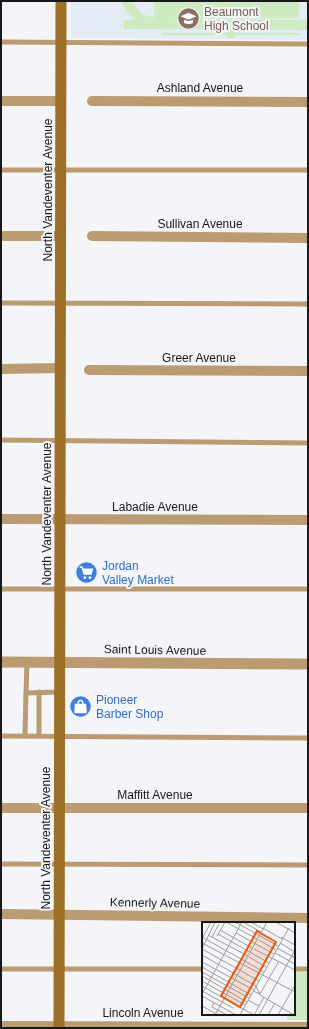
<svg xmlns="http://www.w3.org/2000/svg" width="309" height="1029" font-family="Arial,sans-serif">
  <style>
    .built { fill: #e3ebf4 }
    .green { fill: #ceeac0 }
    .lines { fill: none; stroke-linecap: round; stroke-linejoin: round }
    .service { stroke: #bb9b71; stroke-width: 5 }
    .minor { stroke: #bb9b71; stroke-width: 10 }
    .tertiary { stroke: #bb9b71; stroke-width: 11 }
    .secondary { stroke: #9e6f27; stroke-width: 11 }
    .labels { text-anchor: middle; stroke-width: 4; stroke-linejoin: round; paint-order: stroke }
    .education-label { font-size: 12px; fill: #785e54; stroke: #f3f5f8; text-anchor: start }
    .street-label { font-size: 12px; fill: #171819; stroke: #f3f5f8 }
    .shop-label { font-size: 12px; fill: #366cbe; stroke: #f3f5f8; text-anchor: start }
    .inset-road { fill: none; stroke: #9b9d9f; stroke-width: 1 }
    .view { fill: #e8590c; fill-opacity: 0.15; stroke: #e8590c; stroke-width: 2 }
    .inset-edge { fill: none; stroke: #171819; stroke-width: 2 }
  </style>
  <rect width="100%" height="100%" fill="#f3f5f8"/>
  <!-- built -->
  <polygon class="built" points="71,1 308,1 308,40 71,38"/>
  <!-- green -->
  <g class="green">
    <polygon points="121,1 131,1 142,14 154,18 154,1 299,1 299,18 159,19 308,20 308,30 124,29 124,20 135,20 127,12"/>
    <polygon points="227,30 235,30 235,33 300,33 300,35 235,35 235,38 227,38 227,35 162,35 162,33 227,33"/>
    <polygon points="294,972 308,972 308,1020 287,1020 287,1014 294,1014"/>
  </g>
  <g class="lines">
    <!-- service -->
    <g class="service">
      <polyline points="1,42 308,44"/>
      <polyline points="1,170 308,170"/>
      <polyline points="1,303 308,304"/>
      <polyline points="1,440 308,443"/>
      <polyline points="1,589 308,589"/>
      <polyline points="27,662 26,693 59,692"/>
      <polyline points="25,735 26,693"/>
      <polyline points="39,735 39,692"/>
      <polyline points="1,736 308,738"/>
      <polyline points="1,864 308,865"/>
      <polyline points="1,969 203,969"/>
      <polyline points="294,969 308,969"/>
    </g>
    <!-- minor -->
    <g class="minor">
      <polyline points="1,101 61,101"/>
      <polyline points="92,101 308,102"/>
      <polyline points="1,236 61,236"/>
      <polyline points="92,236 308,238"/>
      <polyline points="1,369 60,368"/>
      <polyline points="89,370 308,371"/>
      <polyline points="1,519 308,520"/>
      <polyline points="1,808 308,808"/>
      <polyline points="1,914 308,918"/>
      <polyline points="1,1026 308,1027"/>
    </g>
    <!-- tertiary -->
    <polyline class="tertiary" points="1,662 308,664"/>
    <!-- secondary -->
    <polyline class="secondary" points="59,1028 61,1"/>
  </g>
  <!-- icons -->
  <defs>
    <symbol id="school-disc" viewBox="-11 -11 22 22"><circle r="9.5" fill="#8d6e63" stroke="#f3f5f8"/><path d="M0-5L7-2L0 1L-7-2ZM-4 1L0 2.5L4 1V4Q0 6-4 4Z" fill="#fff"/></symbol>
    <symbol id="supermarket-disc" viewBox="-11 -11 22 22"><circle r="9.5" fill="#3f7fe0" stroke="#f3f5f8"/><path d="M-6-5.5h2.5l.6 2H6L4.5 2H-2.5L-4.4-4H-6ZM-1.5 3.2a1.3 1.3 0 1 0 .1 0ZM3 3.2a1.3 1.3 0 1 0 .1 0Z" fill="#fff"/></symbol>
    <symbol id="shop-disc" viewBox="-11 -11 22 22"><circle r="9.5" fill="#3f7fe0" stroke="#f3f5f8"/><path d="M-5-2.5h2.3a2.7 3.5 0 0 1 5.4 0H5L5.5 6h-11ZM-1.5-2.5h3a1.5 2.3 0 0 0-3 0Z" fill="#fff"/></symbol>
  </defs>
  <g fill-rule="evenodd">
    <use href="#school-disc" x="176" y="6" width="25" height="25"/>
    <use href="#supermarket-disc" x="74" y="560" width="25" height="25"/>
    <use href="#shop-disc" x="68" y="694" width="25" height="25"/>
  </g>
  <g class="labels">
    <!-- education labels -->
    <g class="education-label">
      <text x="204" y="16">Beaumont<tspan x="204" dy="14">High School</tspan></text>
    </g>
    <!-- street labels -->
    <g class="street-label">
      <text x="200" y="92">Ashland Avenue</text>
      <text transform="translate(48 190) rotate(-90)" y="4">North Vandeventer Avenue</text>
      <text x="200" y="228">Sullivan Avenue</text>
      <text x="199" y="362">Greer Avenue</text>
      <text x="155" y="511">Labadie Avenue</text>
      <text transform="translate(47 514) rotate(-90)" y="4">North Vandeventer Avenue</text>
      <text transform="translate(155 650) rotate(1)" y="4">Saint Louis Avenue</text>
      <text x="155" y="799">Maffitt Avenue</text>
      <text transform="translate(46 838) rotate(-90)" y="4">North Vandeventer Avenue</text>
      <text transform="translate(155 903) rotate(1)" y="4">Kennerly Avenue</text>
      <text x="143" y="1017">Lincoln Avenue</text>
    </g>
    <!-- shop labels -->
    <g class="shop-label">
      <text x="102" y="570">Jordan<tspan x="102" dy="14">Valley Market</tspan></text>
      <text x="96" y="704">Pioneer<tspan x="96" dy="14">Barber Shop</tspan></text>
    </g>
  </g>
  <!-- overview -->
  <g transform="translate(202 922)">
    <rect width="93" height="93" fill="#f3f5f8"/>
    <path class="inset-road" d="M24 0 55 17M33 0 76 24M41 0 59 10M49 0 61 7M74 0 93 11M61 6 80 17M18 8 50 26M34 11 72 32M16 12 67 41M6 13 46 34M15 14 23 0M0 15 62 50M1 15 9 0M10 15 17 2M79 15 93 23M57 18 74 28M0 21 93 70M78 21 93 30M75 26 93 36M0 27 57 59M0 27 13 0M52 27 93 48M73 31 93 42M0 33 54 64 58 73 92 93M47 35 64 45M0 40 52 68M0 45 49 73M0 50 47 76M0 54 45 80M0 59 43 83M0 64 52 93M0 69 31 86M51 69 58 72 77 39M0 72 40 0M0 74 34 93M46 78 57 84M12 81 10 85 25 93M0 84 16 93M13 93 65 0M38 93 87 6M52 93 62 75M57 93 93 28M66 93 73 81M76 93 93 63"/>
    <path class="view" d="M55 9 74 20 38 85 19 74Z"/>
    <rect width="93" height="93" class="inset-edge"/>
  </g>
  <!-- border -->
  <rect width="309" height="1029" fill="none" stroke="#171819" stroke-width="4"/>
</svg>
